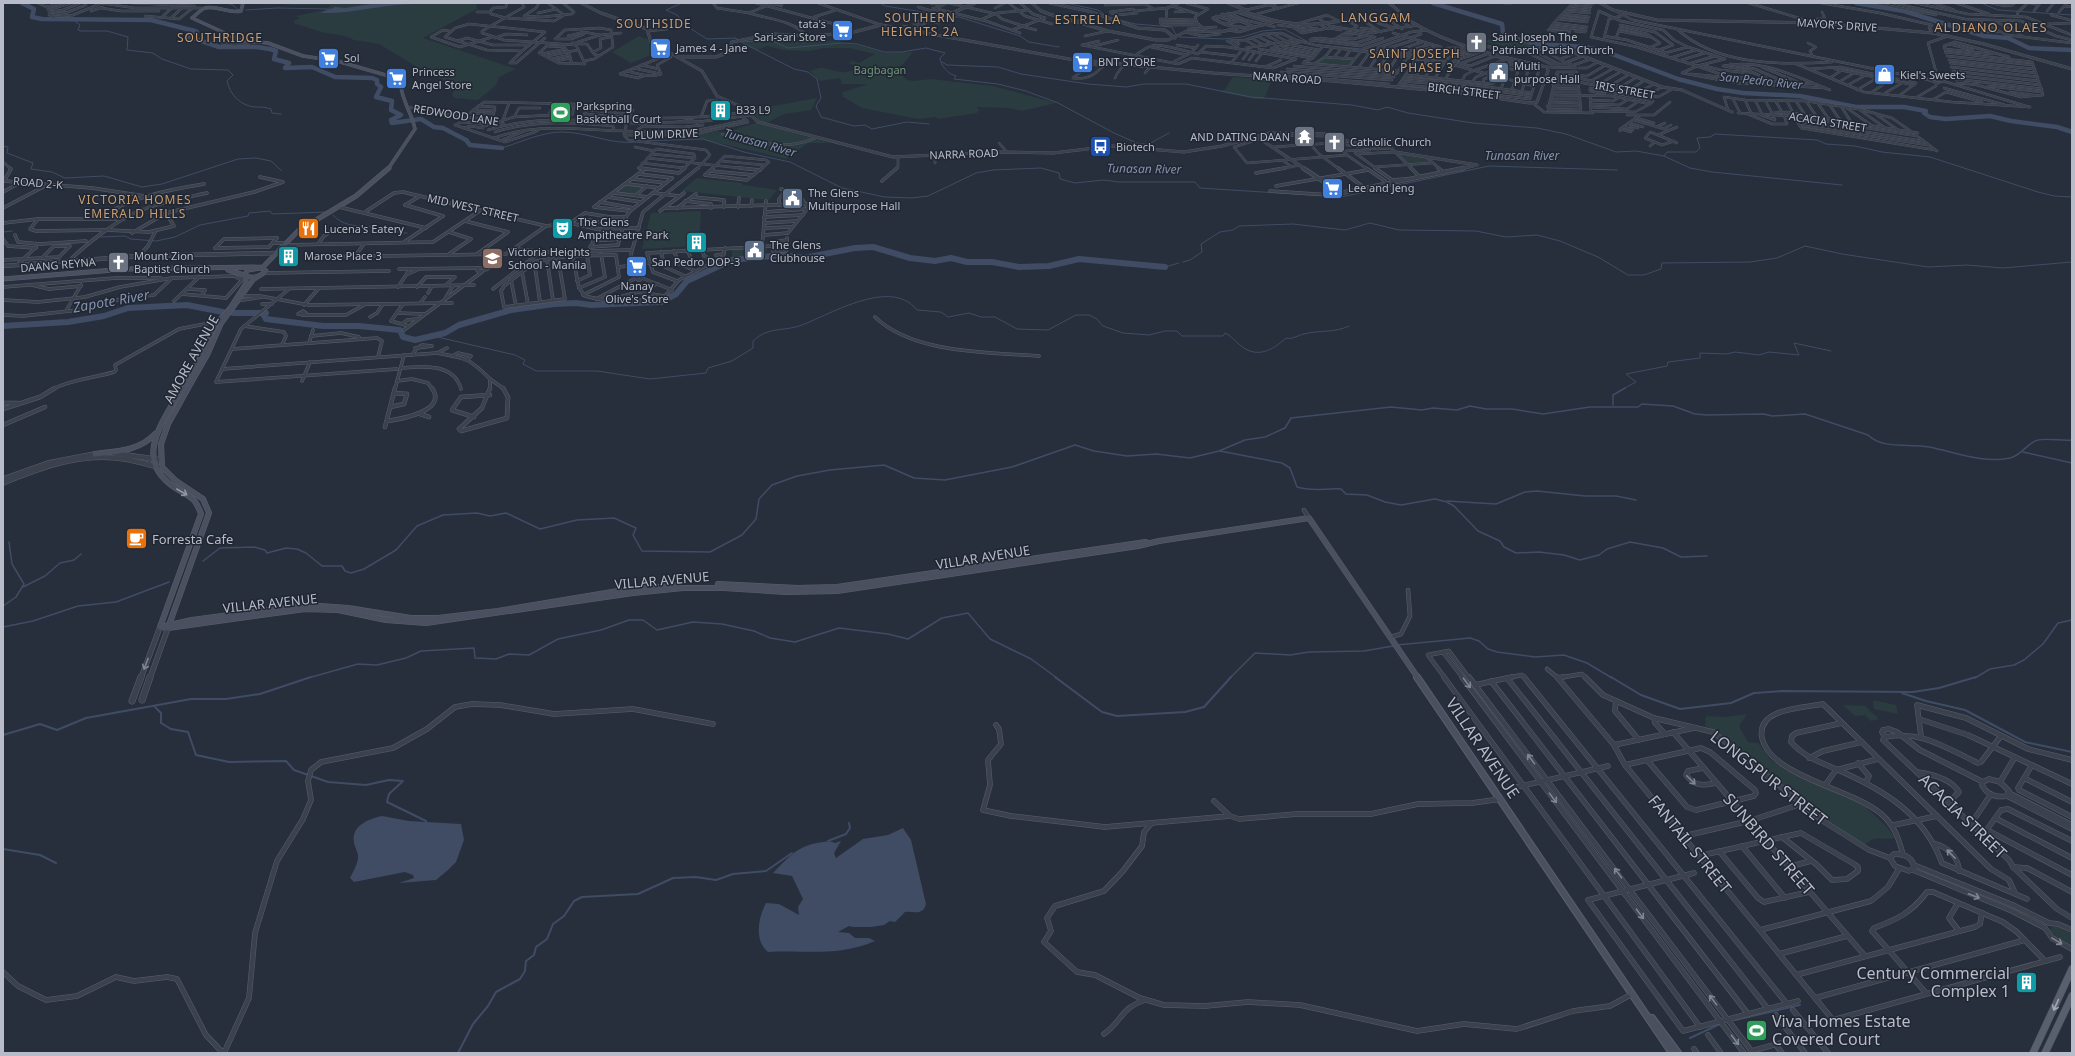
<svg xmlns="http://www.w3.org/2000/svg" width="2075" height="1056" font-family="'Noto Sans',sans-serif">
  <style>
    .green { fill: #2a3c3f }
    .water { fill: #3f4c64 }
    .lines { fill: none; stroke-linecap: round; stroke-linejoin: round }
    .stream-far2 { stroke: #3f4c64; stroke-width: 1 }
    .stream-far1 { stroke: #3f4c64; stroke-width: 1.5 }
    .stream { stroke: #3f4c64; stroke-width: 2 }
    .river-far1 { stroke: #3f4c64; stroke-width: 4.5 }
    .river { stroke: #3f4c64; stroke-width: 6 }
    .minor-far3-casing { stroke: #595f6b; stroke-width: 2.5 }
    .minor-far2-casing { stroke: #595f6b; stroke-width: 3.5 }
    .minor-far1-casing { stroke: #595f6b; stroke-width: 4.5 }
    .minor-casing { stroke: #595f6b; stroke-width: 5.5 }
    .tertiary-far3-casing { stroke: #595f6b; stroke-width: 3 }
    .tertiary-far2-casing { stroke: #595f6b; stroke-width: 4.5 }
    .tertiary-far1-casing { stroke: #595f6b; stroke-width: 5.5 }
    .tertiary-casing { stroke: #595f6b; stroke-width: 7 }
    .secondary-far3-casing { stroke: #595f6b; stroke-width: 3.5 }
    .secondary-far2-casing { stroke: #595f6b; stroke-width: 5 }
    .secondary-far1-casing { stroke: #595f6b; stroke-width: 6 }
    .secondary-casing { stroke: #595f6b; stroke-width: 8 }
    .primary-casing { stroke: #444a56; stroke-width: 8 }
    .minor-far3 { stroke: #3b414d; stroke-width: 2 }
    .minor-far2 { stroke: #3b414d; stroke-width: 2.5 }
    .minor-far1 { stroke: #3b414d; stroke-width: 3.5 }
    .minor { stroke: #3b414d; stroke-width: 4.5 }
    .tertiary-far3 { stroke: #3b414d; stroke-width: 2.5 }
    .tertiary-far2 { stroke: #3b414d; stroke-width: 3.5 }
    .tertiary-far1 { stroke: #3b414d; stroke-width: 4.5 }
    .tertiary { stroke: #3b414d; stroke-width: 6 }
    .secondary-far3 { stroke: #4a5060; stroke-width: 3 }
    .secondary-far2 { stroke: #4a5060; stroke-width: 4 }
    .secondary-far1 { stroke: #4a5060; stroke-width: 5 }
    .secondary { stroke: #4a5060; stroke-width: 6 }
    .primary { stroke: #59606d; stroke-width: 7 }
    .oneway { stroke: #9196a4 }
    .oneway2 { stroke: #7f8591 }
    .oneway3 { stroke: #a4aab6 }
    .labels { text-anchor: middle; stroke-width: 3; stroke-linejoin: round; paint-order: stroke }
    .far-poi-label { font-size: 11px; fill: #b7bcc8; stroke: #202632; text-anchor: start }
    .far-street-label { font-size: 11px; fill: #b7bcc8; stroke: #202632 }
    .far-park-label { font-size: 11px; fill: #71977c; stroke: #202632 }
    .far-neighbourhood-label { font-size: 12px; letter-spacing: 1px; fill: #cb9e70; stroke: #202632 }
    .far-water-label { font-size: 12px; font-style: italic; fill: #8291ac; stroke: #202632 }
    .far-quarter-label { font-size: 13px; letter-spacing: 1px; fill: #cb9e70; stroke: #202632 }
    .street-label { font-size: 13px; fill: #b7bcc8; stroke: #202632 }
    .poi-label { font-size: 13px; fill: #b7bcc8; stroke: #202632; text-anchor: start }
    .water-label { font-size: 14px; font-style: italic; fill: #8291ac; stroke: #202632 }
    .near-street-label { font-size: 16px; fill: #b7bcc8; stroke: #202632 }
    .near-poi-label { font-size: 16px; fill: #b7bcc8; stroke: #202632; text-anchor: end }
  </style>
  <rect width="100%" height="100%" fill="#272f3d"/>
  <!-- green -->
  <g class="green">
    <polygon points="277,3 476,3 477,9 423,38 516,69 499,77 496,85 478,100 455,98 452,95 455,88 453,85 417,67 379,44 354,40 345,36 321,32 294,23 295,20 300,18 296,16 325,10 331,5 289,5"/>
    <polygon points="639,36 649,40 651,45 661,51 631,63 612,52"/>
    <polygon points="1505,36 1528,43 1576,46 1577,52 1529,48 1503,49 1506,47 1482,41"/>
    <path d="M771 37C794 44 817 41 841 40L840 44 857 45 884 53 913 52 905 62 896 70 907 80 914 81 930 79 993 86 1056 103 1022 111 1009 108 977 107 979 110 977 113 938 119 936 117 918 119 862 108 842 96 843 92 868 84H842L840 78 820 81 810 71C814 70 819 67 823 68 834 70 847 77 857 67L849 63 851 61 859 63 875 54 849 48H824L810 51 784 50 767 46 757 50 744 45 747 41Z"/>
    <polygon points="1326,58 1352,60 1347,66 1316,64"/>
    <polygon points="1233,77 1272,80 1264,99 1255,99 1221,92 1225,89"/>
    <polygon points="817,98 811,110 785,114 766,123 759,121 751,110"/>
    <polygon points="554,104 571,105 570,107 574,107 572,113 552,114"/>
    <polygon points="756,123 830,143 808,143 786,159 689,136 718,131 722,133"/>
    <polygon points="1398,153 1424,157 1430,162 1409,164"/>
    <polygon points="697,178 741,183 743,185 777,190 769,200 681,191"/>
    <polygon points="626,184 645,187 635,195 615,192"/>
    <polygon points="701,211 699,246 642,249 651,213"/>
    <polygon points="767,247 766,256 732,259 732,249"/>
    <polygon points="1873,700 1896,705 1898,714 1874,709"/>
    <polygon points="1843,705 1865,706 1879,719 1871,721 1865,715 1855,716"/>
    <path d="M1747 714 1739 726 1748 742 1758 743 1770 759 1785 770 1859 801 1886 826 1895 838C1883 841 1875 834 1865 845L1830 824 1724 736 1705 726 1706 716 1726 717Z"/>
    <polygon points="2052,927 2058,927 2072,934 2071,945 2054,936 2050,930"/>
  </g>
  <!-- water -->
  <g class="water">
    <path d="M405 3 419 4C386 3 354 14 320 13L335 7 345 8 371 4Z"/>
    <path d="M382 816 409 821 461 824 464 840 456 862 448 870 436 880 399 883 414 878 413 875 405 872 354 882 350 878C353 872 359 862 358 855 357 851 355 847 354 843 351 825 369 819 382 816Z"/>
    <path d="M903 828 911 840 926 904C923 916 913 911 905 912L895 922 890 921 884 925 871 927H853L849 926 838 932 849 933 855 938H869L875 941C837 957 808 950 768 952 754 941 758 918 766 903L779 904 799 915 798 907 803 899 792 876 773 873C788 858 796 847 817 843 824 842 828 840 835 843L841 841 834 853 836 858 863 839 888 835Z"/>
  </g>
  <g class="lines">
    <!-- stream-far2 -->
    <g class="stream-far2">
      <polyline points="226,3 233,5 238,10"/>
      <polyline points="682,3 666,10 677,15 688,27 707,39 736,38 739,41"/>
      <polyline points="880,3 885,6 929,13 941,17 959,17 1020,36 1029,42 1059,47"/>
      <polyline points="1066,3 1098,10 1108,17"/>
      <polyline points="1981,3 1998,10 2072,15"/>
      <polyline points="776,5 782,7"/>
      <polyline points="246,10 277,8 329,9"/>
      <polyline points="1111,18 1135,24 1172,27 1176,35 1180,37 1223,39 1242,37 1262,31 1284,29 1308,42"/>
      <path d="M72 19 80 25 78 30 81 31H107L128 37 127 50 153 53 162 59 191 69 228 70 233 75 227 81C230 95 241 106 255 107 261 107 266 107 271 109L272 113 281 114"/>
      <path d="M741 42 770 40 788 48 842 43 857 44 884 52H902L926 48 945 53 940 58C941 66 948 74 956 76L954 79 998 84 1026 91 1058 103 1114 133 1139 144H1149L1169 133"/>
      <polyline points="743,43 794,69 808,72 817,79 821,98 816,106 821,117 854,126 865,125 872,129 907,122 929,124"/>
      <polyline points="1319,45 1361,49"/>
      <polyline points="1365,50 1381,53"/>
      <polyline points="942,62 947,65 998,67 1021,74 1088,84 1126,87 1144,84 1186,84 1251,97 1352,105 1378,110 1387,107 1408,113 1473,123 1537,128 1566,134 1616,152 1636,151 1664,156 1690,168 1712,172 1842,185"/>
      <polyline points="639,141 703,139 744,152 790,162 842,188 885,197 912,198 928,196 976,173 993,170 1041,168 1059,173 1060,179 1075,183 1104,180 1119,182 1195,182 1200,188 1341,197 1489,166 1617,170"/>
      <polyline points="3,146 8,147 7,153 33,163 31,169 52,172 65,178 104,176 142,187 162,184 238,159 256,158 271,161 282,171"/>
      <path d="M502 148C521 142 542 132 562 132 588 132 610 145 636 142"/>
      <polyline points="1664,156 1667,152 1696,152 1700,148 1697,138 1710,137 1715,134 1817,140 1826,144 1855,146 1882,152 1930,157 2038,192 2054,196 2072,197"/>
      <path d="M333 215C346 230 368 225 386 228 394 230 397 233 407 233"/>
      <polyline points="3,232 12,231"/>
      <polyline points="101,237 125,236 131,239 156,241 175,237 200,225 248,216 249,213 270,211 272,214 326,212"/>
      <polyline points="1183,262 1190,260 1202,252 1201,244 1220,232 1233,230 1239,226 1293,224 1345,230 1370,223 1399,230 1476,231 1506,237 1537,235 1560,241 1598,257 1628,275 1644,275 1661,269 1662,263 1750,262 1777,258 1805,246 1842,254 1928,267 1967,265 2003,268 2072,262"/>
      <polyline points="1165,267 1179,263"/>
      <path d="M433 336 515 355 525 360 523 364 536 371H597L650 379 706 373 708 368 732 361 753 348V341C769 326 783 332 802 325 831 314 891 277 917 310L941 312 948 317 969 313 981 317H995L1017 329 1048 330 1076 315H1089L1097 319 1103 326 1123 333 1149 335 1165 331H1177L1182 336H1223L1225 333C1231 336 1235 341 1240 345 1256 359 1272 351 1286 338 1292 340 1298 335 1304 334 1319 330 1335 333 1349 326"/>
      <polyline points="1623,389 1636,382 1626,374 1667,366 1668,362 1700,358 1700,353 1727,354 1735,352 1759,355 1769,352 1799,355 1794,343 1831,351"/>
    </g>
    <!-- stream-far1 -->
    <g class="stream-far1">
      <polyline points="1613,405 1613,395 1625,388"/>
      <path d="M1220 451 1282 463 1290 468 1297 487C1312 492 1326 488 1341 489L1346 494 1367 495 1385 502 1401 505 1435 499 1447 502 1454 506 1478 531 1500 541 1504 547 1516 553 1539 552 1564 555 1580 560 1599 555 1607 549 1630 542 1663 548 1681 557 1707 556"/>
      <polyline points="2023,452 2072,463"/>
      <polyline points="1447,501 1496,504 1525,492 1537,491 1585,496 1616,496 1636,500"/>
      <path d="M203 561 220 548 254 547 265 550 267 553 286 548 297 549 306 553 322 566H342L345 571 351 573 364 569 396 550 417 526 443 515 477 513 490 516 506 513 540 529 577 520 614 518 636 528 633 535 642 551 710 552 742 535 756 519 759 499 772 485 797 476 830 470 884 465 914 478 945 480 1012 467 1075 445 1094 451 1127 456 1156 454 1190 458 1219 451 1245 440 1265 437 1285 428 1291 418 1391 407 1422 410 1433 408 1457 410 1470 406 1486 409H1512L1543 414 1590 407H1638L1642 404 1673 406 1695 414 1707 415 1764 414 1772 416 1805 414 1868 435C1883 450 1910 443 1929 447 1955 452 1983 464 2010 458 2021 456 2028 442 2038 440 2047 438 2062 441 2072 440"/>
      <polyline points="23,587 45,576 60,563 74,560 81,554"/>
      <polyline points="3,606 16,597 24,584 12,564 9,542"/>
      <polyline points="3,627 33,621 78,606 116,602 169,582"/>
      <polyline points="1397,645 1470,638 1479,641 1488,649 1497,652 1535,657 1564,655 1587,663 1612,678"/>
      <polyline points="308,678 358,664 377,665 406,658 421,651 474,648 475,658 496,659 509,654 529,655 558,639 601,630 629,620 643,620 657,630 693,622 722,624 754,631 770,638 795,642 839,628 888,634 908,639 942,618 968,613 990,639 1031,659 1057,678"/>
      <polyline points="1230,678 1255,653 1290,655 1309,652 1364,651 1393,646"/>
      <polyline points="1975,678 1990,669 2014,665 2024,660 2043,644 2058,623 2072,620"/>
    </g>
    <!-- stream -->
    <g class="stream">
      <polyline points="1055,677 1102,712 1117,716 1185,712 1204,707 1231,677"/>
      <polyline points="1611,677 1641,695 1680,709 1731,703 1754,693 1782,691 1913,692 1939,688 1976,677"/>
      <polyline points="1902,693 1926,701 1965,710 2025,742 2072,752"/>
      <polyline points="154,706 161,713 161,723 171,729 188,732 196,755 229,762 286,761 294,770 328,782 366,785 389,780 403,781 389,794 387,802 426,821"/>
      <polyline points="3,735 40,724 57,730 86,718 191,699 226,699 260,694 311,677"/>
      <polyline points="828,841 846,834 850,828 849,823"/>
      <polyline points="3,849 40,855 56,863"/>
      <polyline points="1735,1020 1800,1005"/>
      <polyline points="1690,1038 1720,1024"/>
      <polyline points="458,1053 473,1024 488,1006 496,992 520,979 525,971 526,961 534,955 536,947 547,939 553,924 564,916 574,901 582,897 638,894 673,878 696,877 716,880 733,874 766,871 792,853"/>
    </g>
    <!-- river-far1 -->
    <g class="river-far1">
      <polyline points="22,3 34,9 32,17 42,19 151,20 195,31 197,32 187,36 219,47 257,47 270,49 276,51 274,59 289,63 285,68 312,67 335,77 372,78 377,80 377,84 381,87 376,97 392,101 391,110 401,115 391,120 392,123 421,119 434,127 443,128 466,140 470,145 502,148"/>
      <polyline points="1433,3 1502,24 1503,33 1514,38 1537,44 1585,47 1604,51 1678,79 1717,89 1743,93 1800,96 1856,107 1904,107 1926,111 1924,113 1930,117 1946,119 1990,116 2011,121 2057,127 2072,132"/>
      <polyline points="1856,3 1904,11 1984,36 2008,38 2029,48 2072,50"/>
    </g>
    <!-- river -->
    <g class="river">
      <polyline points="233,313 266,313 264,316 266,319 323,326 359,326 400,330 403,337 415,340 445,333 459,325 511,310 554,304 576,303 591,305 661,302 676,294 687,281 732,260 782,255 804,258 855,248 873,247 910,258 935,261 951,258 967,262 992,262 1019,267 1049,266 1079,259 1165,267"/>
      <polyline points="3,326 68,322 104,316 128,308 187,305 223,312"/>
    </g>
    <defs>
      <g id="minor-far3">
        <polyline points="38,3 47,7 52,17 73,15 102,3"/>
        <polyline points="101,3 135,8 201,8"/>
        <polyline points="131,3 195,6 179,19 145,16"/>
        <polyline points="522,3 524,7 482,31 482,33 504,40 575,45 580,43 572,43"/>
        <polyline points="539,3 536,8 524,16 542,17 572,14 574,12 563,3"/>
        <polyline points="548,3 564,15"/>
        <polyline points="713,3 717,8 749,13"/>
        <polyline points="756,3 838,25 850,33"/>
        <path d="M773 3 749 13C768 19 793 20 807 36"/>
        <polyline points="818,3 881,25"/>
        <polyline points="930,3 940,5"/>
        <polyline points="949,3 996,14 1002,19 1023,26"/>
        <polyline points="1009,3 1025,16 1052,24"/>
        <polyline points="1020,3 1033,14 1045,18"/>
        <polyline points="1143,3 1154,9"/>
        <polyline points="1186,3 1208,9"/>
        <polyline points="1264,3 1278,8"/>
        <polyline points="1504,3 1512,3"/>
        <polyline points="1582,3 1593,4"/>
        <polyline points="1749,3 1815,23"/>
        <polyline points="1821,3 1880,13 1932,25 1929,28 1933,33"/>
        <polyline points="1874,3 1936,15"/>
        <polyline points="1893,3 1965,19 2021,21 2056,36 2072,40"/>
        <polyline points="1915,3 1968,14 2026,17 2072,35"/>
        <polyline points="1934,3 1954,10"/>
        <polyline points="1956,3 1989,14"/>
        <polyline points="1991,3 2005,6 2012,5"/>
        <polyline points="2002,3 2012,5 2015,3"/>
        <polyline points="2030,3 2039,5"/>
        <polyline points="772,4 782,5"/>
        <polyline points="1105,5 1145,4"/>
        <polyline points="1233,5 1247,3"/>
        <polyline points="1571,5 1591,7"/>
        <polyline points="1172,6 1198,14"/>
        <polyline points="2065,6 2072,7"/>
        <polyline points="47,7 61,3"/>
        <polyline points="918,7 943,14"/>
        <polyline points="101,8 121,11 159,11"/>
        <polyline points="493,8 490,12 491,14 506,18 554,21 563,16"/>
        <polyline points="493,8 506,7 507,3"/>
        <polyline points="933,8 986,21 1020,33"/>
        <polyline points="995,8 1005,3"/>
        <polyline points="1568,8 1590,10"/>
        <polyline points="933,9 947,3"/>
        <polyline points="48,10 71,3"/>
        <polyline points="1246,10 1277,3"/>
        <polyline points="1613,10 1633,20 1929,80"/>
        <polyline points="91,11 103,7"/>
        <polyline points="1135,11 1167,8 1179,3"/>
        <polyline points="1566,11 1590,13"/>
        <polygon points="1599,11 1621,21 1663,30 1674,40 1688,47 1725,59 1697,66 1637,47 1591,37"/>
        <polyline points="2034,11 2040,3"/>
        <polyline points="2047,11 2054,3"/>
        <polyline points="49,12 63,10 80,3"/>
        <polyline points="477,12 490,12"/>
        <polyline points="1110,12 1133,9 1137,13"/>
        <polyline points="1175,12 1188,11"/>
        <polyline points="1236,12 1271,23"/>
        <polyline points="2059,12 2067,3"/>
        <polyline points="538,13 556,9"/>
        <polyline points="1111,13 1118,15 1137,13"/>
        <polyline points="1228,13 1245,20 1275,27"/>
        <polyline points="1222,14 1255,27"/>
        <polyline points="1563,14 1589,17"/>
        <polyline points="49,15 68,12 86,5"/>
        <polyline points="1253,15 1298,3"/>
        <polyline points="2051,15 2070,20"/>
        <polyline points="163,16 173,7"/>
        <polyline points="1216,16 1234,22"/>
        <polyline points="1394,16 1411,27"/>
        <polyline points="1560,16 1588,20"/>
        <polyline points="2017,16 2018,12 2028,3"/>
        <polyline points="814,17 836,10"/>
        <polyline points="1385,17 1402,29"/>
        <polyline points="171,18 182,8"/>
        <path d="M1369 18C1386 29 1399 29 1418 25"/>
        <polyline points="1377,18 1392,29"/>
        <polyline points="1166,19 1167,8"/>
        <polyline points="1361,19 1381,32"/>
        <polyline points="1558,19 1587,22"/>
        <polyline points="980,20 997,13 1028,10"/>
        <polyline points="1195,20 1160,19 1161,24 1165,25 1200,25"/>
        <polyline points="918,21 925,23"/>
        <polyline points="929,21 939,23"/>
        <polyline points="1348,21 1357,26 1353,29"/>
        <polyline points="1979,21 2007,35 2072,43"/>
        <polyline points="1995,21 2023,36"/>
        <polyline points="1075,22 1098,15"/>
        <polyline points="1160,22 1197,23"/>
        <polyline points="1554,23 1587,27"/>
        <polyline points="1819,23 1817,19 1825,19 1822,12"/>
        <polygon points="469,24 545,32 522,51 487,50 445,37 455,28"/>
        <polyline points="914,24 920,25"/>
        <polyline points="1226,24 1239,21"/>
        <polyline points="1294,24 1293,27 1302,33 1329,28 1330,26 1318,18"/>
        <polyline points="1297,24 1327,15 1341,22"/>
        <polyline points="1319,24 1328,29"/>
        <polyline points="2047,24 2072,23"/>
        <polyline points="1278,25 1293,27"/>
        <polyline points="1620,25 1655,32 1673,45 1659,50"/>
        <polyline points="903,26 913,28"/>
        <polyline points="1021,26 1036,30"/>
        <polyline points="1330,26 1372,33 1393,29"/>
        <polyline points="1551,26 1573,3"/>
        <polyline points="1552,26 1586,30 1585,32 1575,31"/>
        <polyline points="1294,28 1312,25"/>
        <polyline points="1329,28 1341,30"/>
        <polyline points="1361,28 1377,30"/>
        <polyline points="1973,28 1991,27"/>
        <polyline points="1188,29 1216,27"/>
        <path d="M1677 29C1717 66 1781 65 1832 62"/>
        <polyline points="565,30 600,28 611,30 613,47 594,59 584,61"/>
        <polyline points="1012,30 1045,18"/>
        <polyline points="1228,30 1239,32 1256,27"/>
        <polyline points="1298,30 1317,28"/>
        <polyline points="1548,30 1569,33 1570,30 1550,28"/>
        <polyline points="450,31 443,30 431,37 460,47 492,37"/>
        <polyline points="648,31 667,29"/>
        <polyline points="1207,31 1197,23 1195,17 1208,9"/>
        <polyline points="1619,31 1650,37"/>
        <polyline points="1980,31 1998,32"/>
        <polyline points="1185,32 1202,36 1220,34 1219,31"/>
        <polyline points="1393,33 1441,47"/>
        <polyline points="1264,34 1281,43"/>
        <polyline points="1273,34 1288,42"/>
        <polyline points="1342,35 1352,35"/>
        <polyline points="568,36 584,32 600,35"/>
        <polyline points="1085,36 1108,31"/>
        <polyline points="1257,36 1273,44"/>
        <polyline points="1604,36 1627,40 1667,53"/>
        <polyline points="495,38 506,34 527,35"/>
        <polyline points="1251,38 1266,46"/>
        <polyline points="1338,38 1353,39 1365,36"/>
        <polyline points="1410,38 1421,34 1419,32"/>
        <polyline points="1604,38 1609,19 1621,16"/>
        <polyline points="1616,38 1620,28 1647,34 1660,43 1651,47"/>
        <polyline points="555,39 565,30"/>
        <polyline points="556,39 571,39 584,34"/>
        <polyline points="1311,39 1321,38 1356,43 1375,37"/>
        <polyline points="1245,40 1258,47"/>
        <polyline points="1310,40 1360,46 1383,38"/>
        <polyline points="1333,40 1347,32 1374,37"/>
        <polyline points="457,41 467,38 493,45 530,45"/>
        <polyline points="1227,41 1238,47"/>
        <polyline points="1228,41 1245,40 1264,34 1281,33 1296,40 1315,45 1447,63 1472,70"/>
        <polyline points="1234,41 1239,44"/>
        <polyline points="578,42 600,35 621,33"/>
        <polyline points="1955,42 2009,57"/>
        <polyline points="221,43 235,45 257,42"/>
        <polyline points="1808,43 1816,47 1810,51 1812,55"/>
        <polyline points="549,44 539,53 558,63 585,64 576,45"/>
        <polyline points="580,44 587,44 594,54 599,56"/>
        <polyline points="1949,44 1973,50"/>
        <polyline points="1082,45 1178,64 1192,58 1273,68 1296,59"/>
        <polyline points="1082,45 1099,41"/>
        <polyline points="1177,45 1196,48"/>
        <polyline points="1292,45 1319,50"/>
        <polyline points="547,46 564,47 568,52 572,64"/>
        <polyline points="1090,47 1118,40"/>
        <polyline points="1151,47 1187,55"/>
        <polyline points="1274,47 1301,42"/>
        <polyline points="1283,47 1317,53"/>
        <polyline points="1378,47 1407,52 1430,44"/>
        <polyline points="1380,47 1408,37"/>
        <polyline points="1246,48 1295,40"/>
        <polyline points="1271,48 1315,56"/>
        <polyline points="1389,48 1414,40"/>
        <polyline points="1259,49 1312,58"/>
        <polyline points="1373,49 1409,55 1438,46"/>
        <polyline points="1520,49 1551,64 1571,64"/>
        <polyline points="1945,49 1992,54"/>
        <polyline points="1399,50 1422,42"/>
        <polyline points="1532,50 1559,64"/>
        <polyline points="1551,50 1550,54 1576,68"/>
        <polyline points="522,51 510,63 516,63 545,38"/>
        <polyline points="593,52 601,48 600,39 610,37"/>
        <polyline points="1201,52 1236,56"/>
        <polyline points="1946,52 2032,62 2043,95 2021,97 1977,85"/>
        <polyline points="1665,53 1688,47"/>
        <polyline points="1946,53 1944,46 1955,42"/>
        <polyline points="541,54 566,49"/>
        <polyline points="547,56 578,50"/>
        <polyline points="1947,56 2033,65"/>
        <polyline points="1325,57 1354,59"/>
        <polyline points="1423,57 1443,60 1461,54 1469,56"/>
        <polyline points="1333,58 1342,48"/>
        <polyline points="1433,58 1457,50 1474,54"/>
        <polyline points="1670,58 1696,50"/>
        <polyline points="551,59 570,55"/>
        <polyline points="1243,59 1249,51"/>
        <polyline points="1344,59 1351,49"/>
        <polyline points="1561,59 1575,53"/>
        <polyline points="1249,60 1255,52"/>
        <polyline points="1949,60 2035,69"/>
        <polyline points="556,61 571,58"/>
        <polyline points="1256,61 1262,53"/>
        <polyline points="1453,61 1470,66 1495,56"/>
        <polyline points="1454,61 1480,52"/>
        <polyline points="1678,61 1705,53"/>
        <polyline points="1304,62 1313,58 1323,46"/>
        <polyline points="1567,62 1583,56"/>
        <polyline points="1171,63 1191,53 1198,45"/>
        <polyline points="1231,63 1242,50"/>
        <polyline points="1303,63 1398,71"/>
        <polyline points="1315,63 1325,57 1333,47"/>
        <polyline points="1462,63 1487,54"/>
        <polyline points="1794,63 1864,92 1952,102 2030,107"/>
        <polyline points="1950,63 2036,73"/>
        <polyline points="1090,64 1103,66"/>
        <polyline points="1509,64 1528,71 1522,91"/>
        <polyline points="1688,64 1715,56"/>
        <polyline points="1731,64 1755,69 1785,82"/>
        <polyline points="641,65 659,69"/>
        <polyline points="1574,65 1591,59"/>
        <polyline points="1294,66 1396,74"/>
        <polyline points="1697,66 1717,73 1761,81 1815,84 1825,88"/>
        <polyline points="1697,66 1682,73 1737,83 1825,88"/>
        <polyline points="1705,66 1721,70 1750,73"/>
        <polyline points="1265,67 1281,60"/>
        <polyline points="1504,67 1518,71 1512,90"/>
        <polyline points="1547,67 1575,68"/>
        <polyline points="1762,67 1800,83"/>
        <polyline points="1951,67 2038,77"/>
        <polyline points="633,68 661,74"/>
        <polyline points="1358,68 1370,52"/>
        <polyline points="1498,68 1507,72 1501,89"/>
        <polyline points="1579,68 1587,68 1598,62"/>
        <polyline points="1287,69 1394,77"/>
        <polyline points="1369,69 1379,54"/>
        <polyline points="1378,69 1388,55"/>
        <polyline points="1809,69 1840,67 1916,83 1900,95"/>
        <polyline points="1835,69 1914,85"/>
        <polyline points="1389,70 1397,57"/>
        <polyline points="1475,70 1505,60"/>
        <path d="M627 71C638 74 650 78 661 74L657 65 671 57"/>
        <polyline points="1476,71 1534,86"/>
        <polyline points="1953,71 2039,81"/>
        <polyline points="1281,72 1392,80"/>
        <polyline points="1145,73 1151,66"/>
        <polyline points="1397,73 1407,58"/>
        <polyline points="1630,74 1611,85 1622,86 1637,77"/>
        <polyline points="1691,74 1754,80"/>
        <polyline points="646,75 638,78 620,74 669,54"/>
        <polyline points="1274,75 1389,84"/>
        <polyline points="1406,75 1492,84 1501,78"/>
        <polyline points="1556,75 1587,76 1606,65"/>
        <polyline points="1954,75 2040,85"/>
        <polyline points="1416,76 1426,61"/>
        <polyline points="1425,77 1435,62"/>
        <path d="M1073 78C1089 80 1096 74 1106 63"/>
        <polyline points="1073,78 1093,62"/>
        <path d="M1115 78C1118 68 1144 46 1155 45 1162 44 1189 52 1198 54L1206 46 1228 47 1296 59"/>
        <polyline points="1335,78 1336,72 1350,65 1363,49 1411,32 1427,30"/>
        <polyline points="1404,78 1461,83 1532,93"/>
        <polyline points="1435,78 1444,63"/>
        <polyline points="1446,78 1454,65"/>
        <polyline points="1555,78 1578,78 1611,85"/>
        <polyline points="1830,78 1842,70"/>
        <polygon points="1929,78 1943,81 1938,83 1929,80"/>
        <polyline points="1938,79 1928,43 1948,36"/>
        <polyline points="1955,79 2042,89"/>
        <polyline points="1578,80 1581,110"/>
        <path d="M1770 80 1747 70 1723 66C1755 59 1783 71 1813 83"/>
        <polyline points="1402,81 1460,86 1531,96"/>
        <polyline points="1462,81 1465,75 1473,71"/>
        <polyline points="1473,81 1476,77 1514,62"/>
        <polyline points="1554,81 1578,82 1658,97 1671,90"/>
        <polyline points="1591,81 1614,68"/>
        <polyline points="1943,81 2029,107"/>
        <polyline points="1839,82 1854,73"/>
        <polyline points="1483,83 1484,79 1492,76"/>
        <polyline points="1601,83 1622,71"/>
        <polyline points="1957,83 1980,85"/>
        <polyline points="1399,84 1530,99 1539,70 1489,54"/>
        <polyline points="1553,85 1579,85"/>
        <polyline points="1848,85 1866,75"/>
        <polyline points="1398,86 1416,60 1448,48 1468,48"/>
        <polyline points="1988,86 2042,92"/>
        <polyline points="1553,88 1579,89"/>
        <polyline points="1825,88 1830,90"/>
        <polyline points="1944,88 2005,105"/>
        <polyline points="1857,90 1877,78"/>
        <polyline points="1628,91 1645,80"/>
        <polyline points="1552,92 1579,92"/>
        <polyline points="1872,92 1890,80"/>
        <polyline points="1946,92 1982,102"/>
        <polyline points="2010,92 2033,95"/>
        <polyline points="1637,93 1654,84"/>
        <polyline points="1885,93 1902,83"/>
        <polyline points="1605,94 1590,91 1590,88 1653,101 1650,104"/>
        <polyline points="1551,95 1612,96 1650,104 1635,112 1591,111 1590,96"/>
        <polyline points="1648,95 1662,87"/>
        <polyline points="1917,97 1936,86 1936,83"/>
        <polyline points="1550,99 1579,99"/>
        <polyline points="1733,99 1740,113"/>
        <polyline points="1934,99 1946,92"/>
        <polyline points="1590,100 1613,101 1620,97"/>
        <polyline points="1745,100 1751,113"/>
        <polyline points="1755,100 1762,114"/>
        <polyline points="1765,100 1772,113"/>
        <polyline points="1775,100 1782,112"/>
        <polyline points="1787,101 1793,113"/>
        <polyline points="1796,101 1805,115"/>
        <polyline points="1806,101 1817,117"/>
        <polyline points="1549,102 1580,103"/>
        <polyline points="1817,102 1828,118"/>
        <polyline points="717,103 725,104 721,116"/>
        <polyline points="1534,104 1544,112 1593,113"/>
        <polyline points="1591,104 1619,105 1629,99"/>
        <polyline points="1829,104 1840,120"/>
        <polygon points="571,105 579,105 574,107"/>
        <polyline points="478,106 495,107 493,116"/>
        <polyline points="1547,106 1580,106"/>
        <polyline points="1841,106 1851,122"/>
        <polyline points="407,107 461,117 491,119 504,124"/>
        <polyline points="1591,107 1627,109 1639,101"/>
        <polyline points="1847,108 1871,125"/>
        <polyline points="1548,109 1580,110"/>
        <polyline points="473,110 495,111"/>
        <polyline points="588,110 631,114"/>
        <polyline points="1548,110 1557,72 1577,72"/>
        <polyline points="1728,110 1724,97 1745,100 1806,101 1859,109 1892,118 1912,132"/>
        <polyline points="1860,110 1884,127"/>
        <polyline points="1738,113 1793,116 1917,136 1937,151"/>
        <polyline points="1773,113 1787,112 1918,133"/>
        <polyline points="493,114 470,113 484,102 574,104"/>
        <path d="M586 114C637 119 689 120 739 113L748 122 691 135H624"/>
        <polyline points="1748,114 1772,124 1787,124 1784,115"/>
        <polyline points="549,115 553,104"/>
        <polyline points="572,115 574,107"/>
        <polyline points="1627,115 1654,115 1670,102"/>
        <polyline points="1761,115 1775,120 1773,115"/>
        <polyline points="1877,115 1898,130"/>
        <polyline points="514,117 519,108 540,108"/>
        <polyline points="701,117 707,101 717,100 711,117"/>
        <polyline points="1795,117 1801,128 1935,150"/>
        <polyline points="582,118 589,106 633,110 625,118 626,126 624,135 628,140 706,150 710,155 697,169"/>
        <polyline points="1636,118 1654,123"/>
        <polyline points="503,120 509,103"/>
        <polygon points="690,120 697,122 677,122"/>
        <polyline points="1634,120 1668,130"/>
        <polyline points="1797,121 1922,141"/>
        <polyline points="697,122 699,122"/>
        <polyline points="697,122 752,115"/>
        <polyline points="1629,123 1643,127"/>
        <polyline points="455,125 505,142 535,132 541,128"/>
        <polyline points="455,125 461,122 491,124"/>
        <polyline points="1799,125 1928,145"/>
        <polyline points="1630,126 1638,128"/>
        <polyline points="481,127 514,117 572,114"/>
        <polyline points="1624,127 1633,130"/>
        <polyline points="1656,127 1665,123"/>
        <polyline points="464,128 470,126 483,128"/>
        <polyline points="1621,129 1631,132"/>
        <polyline points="1663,129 1671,125"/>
        <path d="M488 130C536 115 582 120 631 123 646 124 662 122 677 122"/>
        <polyline points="637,130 643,126 684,127 703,125"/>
        <polyline points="1620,131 1620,129 1640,115"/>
        <path d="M495 132C534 120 573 122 613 126L614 131"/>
        <path d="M722 134C753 141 784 152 815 138"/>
        <polygon points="1272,135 1323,136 1336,144 1347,155 1247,163 1234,147"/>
        <polyline points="1658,135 1677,143"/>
        <polyline points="1303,136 1319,154 1339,169"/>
        <path d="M494 138C539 122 577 130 623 131 647 132 672 133 696 130 713 128 730 123 747 120"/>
        <polyline points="502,140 527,130"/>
        <polyline points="1674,141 1662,145 1645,138 1650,132 1658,135 1677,127"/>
        <polyline points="999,143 1007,152"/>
        <polyline points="1650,146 1655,142"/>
        <polyline points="635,147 654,151"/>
        <polyline points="1273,147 1332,143 1378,149"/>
        <polyline points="1377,149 1391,148"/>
        <polyline points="1344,151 1370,150"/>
        <polyline points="1355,153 1377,169"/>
        <polyline points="651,154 695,158"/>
        <polyline points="1357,154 1395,152 1412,169"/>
        <polyline points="935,155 935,163"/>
        <polyline points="1347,155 1367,169"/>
        <polyline points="1425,156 1440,169"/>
        <polyline points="647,158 749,169"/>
        <polyline points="1282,160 1292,167"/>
        <polyline points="721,161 765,165"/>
        <polyline points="3,162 11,169"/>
        <polyline points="642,163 684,168"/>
        <polyline points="1374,167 1432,163"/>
        <polyline points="645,169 639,168 656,149 694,154 695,158 683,169"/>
        <polyline points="712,169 725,156 766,160 769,162 761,169"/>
        <polyline points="896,169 898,167 898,157"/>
        <polyline points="1279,169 1300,165"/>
      </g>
      <g id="minor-far2">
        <polyline points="639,168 679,173 685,168"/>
        <polyline points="682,168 684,168"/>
        <polyline points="713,168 705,175 747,180 762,168"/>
        <polyline points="739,168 760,170"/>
        <polyline points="1338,168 1366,189"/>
        <polyline points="1366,168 1385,181 1384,185"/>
        <polyline points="1375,168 1395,182"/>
        <polyline points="1411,168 1420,177"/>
        <polyline points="1438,168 1442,171"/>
        <polyline points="710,171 753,175"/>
        <polyline points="1256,173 1285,168"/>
        <polyline points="639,174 672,178"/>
        <polyline points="633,179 666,183"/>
        <polyline points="1391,180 1406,179"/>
        <polyline points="4,181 11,169 10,168"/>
        <polyline points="4,181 92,188 144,196"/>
        <polyline points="882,181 897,168"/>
        <polyline points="627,184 660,188"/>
        <polyline points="1276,186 1368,170"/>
        <polyline points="1270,191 1330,195 1341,193"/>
        <polyline points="3,192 19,183"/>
        <polyline points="614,193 648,197"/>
        <polyline points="654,193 679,196"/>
        <polyline points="636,195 647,186"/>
        <polyline points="608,197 641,202"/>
        <polyline points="692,197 724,200 724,207"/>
        <polyline points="685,201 711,204 711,208"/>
        <polyline points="600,202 634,208"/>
        <polyline points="405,205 443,216"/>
        <polyline points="405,205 420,196"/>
        <polyline points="779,205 779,199 786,190"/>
        <polyline points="751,206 752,200"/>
        <polyline points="339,207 426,228"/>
        <polyline points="738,207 739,198"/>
        <polyline points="3,208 47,185"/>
        <polyline points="664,208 807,204"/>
        <polyline points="677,208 696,194"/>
        <polyline points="630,211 594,207 645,169"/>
        <polyline points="660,211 684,193"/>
        <polyline points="365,212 394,193 403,192 546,226 570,223 597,229 639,228"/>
        <polyline points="765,212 807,209"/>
        <polyline points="764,217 803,215"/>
        <path d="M99 218C131 197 167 190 204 184"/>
        <polyline points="578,218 605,223 625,222"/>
        <polyline points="38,219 30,229 36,231 107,230 149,232 174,226 166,213"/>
        <polyline points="465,221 508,232 477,254"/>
        <polyline points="3,223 38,219 124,219"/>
        <polyline points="570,223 585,213 610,217 626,217"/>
        <polyline points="764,223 797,221"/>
        <polyline points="764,228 792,227"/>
        <polyline points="603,229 590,247 618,245 626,217 630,211 672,178"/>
        <polyline points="449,232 471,239 449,254"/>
        <polyline points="132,233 166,213 254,192 283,182 260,177"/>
        <polyline points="15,235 18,242 40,244 86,241"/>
        <polyline points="598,235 622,234"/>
        <polyline points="764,235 788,233 808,208 800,196 781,189"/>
        <polyline points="3,239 8,246 36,248"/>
        <polygon points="787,240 786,251 773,251 774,242"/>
        <polyline points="787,240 787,238"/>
        <polyline points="593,241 620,239"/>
        <polyline points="404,242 443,216"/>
        <polyline points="273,243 288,243"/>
        <polyline points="318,244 324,236 333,230"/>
        <polyline points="285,245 433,242 481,210"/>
        <polygon points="54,246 70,246 59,257 42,258"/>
        <polyline points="762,246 766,201"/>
        <polyline points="215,248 269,247 277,238"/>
        <polyline points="215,248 224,239 277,238"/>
        <polyline points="515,249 550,252 632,250"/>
        <polyline points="702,249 704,256 716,261"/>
        <polyline points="687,250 692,260 706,266"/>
        <polyline points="674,251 679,264 696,271"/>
        <polyline points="661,252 665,267 685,276"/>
        <path d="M572 253 579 288 585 296C609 303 641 302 665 296L679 280 723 257 725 248"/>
        <polyline points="716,255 724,254"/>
        <polyline points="355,256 364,244"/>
        <polyline points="572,256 616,255 619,277 583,295"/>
        <polyline points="138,257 148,246 155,232"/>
        <polyline points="317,257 506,254 546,226"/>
        <polyline points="558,258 565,299 504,307 501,291 504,286 536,261 564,257"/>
        <polyline points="3,260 42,258"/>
        <polyline points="547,260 553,300"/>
        <path d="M69 261C86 244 117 220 139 211 160 202 184 198 207 193"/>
        <polyline points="17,265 36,247"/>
        <polyline points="530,265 535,267 540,302"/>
        <polyline points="619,267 649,263"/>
        <polygon points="479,268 487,269 479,272 477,270"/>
        <polyline points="399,269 479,268"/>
        <polyline points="487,269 494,265"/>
        <polyline points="522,272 528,304"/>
        <polyline points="265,273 389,271"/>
        <polyline points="408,274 419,269"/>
        <circle cx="639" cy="278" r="2"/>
        <polyline points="638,277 631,254 643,212 698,168"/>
        <polyline points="642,278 672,290"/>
        <polyline points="511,280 516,306"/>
        <polyline points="577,281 590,275 587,255"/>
        <polyline points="677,281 653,272 647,253 773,246"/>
        <polyline points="32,285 49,289 81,286"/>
        <polyline points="623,285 650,286 658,284"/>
        <polyline points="3,287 116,278 161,278"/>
        <polyline points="398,287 410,269"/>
        <polyline points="417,287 426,277 455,277 446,285"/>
        <polyline points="579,288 605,277 601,254"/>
        <polyline points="187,289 205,290 202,295"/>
        <polyline points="261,289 474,285"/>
        <polyline points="289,289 241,329 216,382 397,369"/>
        <polyline points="493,289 540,252"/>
        <polyline points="428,293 432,286"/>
        <polyline points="240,296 260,296 309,305 452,303"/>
        <polyline points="446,297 453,286"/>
        <polyline points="596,299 636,278"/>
        <polyline points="613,299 638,292 664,296"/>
        <polyline points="3,300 38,302 85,297 120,287 172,278 234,276 242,280 226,298 182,294"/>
        <polyline points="174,301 199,277"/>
        <polyline points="236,301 262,297"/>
        <polyline points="420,303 425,297"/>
        <polyline points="262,304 272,304"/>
        <polyline points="403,304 391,321 409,326"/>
        <polyline points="304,305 319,288"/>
        <polyline points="66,311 81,285"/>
        <polygon points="303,311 306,313 298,314"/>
        <polyline points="397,313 424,314"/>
        <polyline points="3,315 23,316 79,310 125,298 154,295 172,278"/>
        <polyline points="302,315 346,315 364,305"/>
        <polyline points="370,317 377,313 383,304"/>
        <path d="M875 317C913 354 989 352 1039 356"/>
        <polyline points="402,324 407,320 417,319"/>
        <polyline points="244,326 284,332 286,336 282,345"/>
        <polyline points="404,330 482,272"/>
        <polyline points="311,336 341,333 359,337 360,339"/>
        <polyline points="309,343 313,330"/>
        <polygon points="422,345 432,346 417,348"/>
        <polyline points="415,348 417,348"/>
        <polyline points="232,349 377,338 382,341 378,357"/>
        <polyline points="437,353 447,348"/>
        <polyline points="412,355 417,348"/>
        <polyline points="452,356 458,353 471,356 467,360"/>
        <path d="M401 368C423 366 454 363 461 389"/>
        <path d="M222 369 437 353C466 358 469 358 490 379"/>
        <polyline points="490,379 504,389"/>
        <polyline points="302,381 310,362"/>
        <polyline points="397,381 412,379 428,383 432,389"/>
        <path d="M53 389C72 379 94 378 114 372L116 370 115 365 179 329 220 321"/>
        <polyline points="395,389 404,355"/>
        <polyline points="490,389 490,379"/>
      </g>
      <g id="minor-far1">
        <polyline points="490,388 482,408 459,429 461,431 507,418 508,397 503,388"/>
        <polyline points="3,403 18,403"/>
        <polyline points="390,407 404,404 407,394 394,393"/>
        <polyline points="3,409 40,397 55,388"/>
        <polyline points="420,414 429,417"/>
        <polyline points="474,417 452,410 461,397 490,395"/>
        <path d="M387 421C401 419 448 411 432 388"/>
        <polyline points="3,425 45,407"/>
        <polyline points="385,427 395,388"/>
        <polyline points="1304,510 1309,518"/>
        <polyline points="1391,637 1401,634 1410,616 1408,590"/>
        <polyline points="1443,652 1463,678"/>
        <polyline points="1547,669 1558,678"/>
        <polyline points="1445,678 1428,655 1449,651 1469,678"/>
        <polyline points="1507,678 1522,675 1525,678"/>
        <polyline points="1558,678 1582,674 1586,678"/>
      </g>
      <g id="minor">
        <polyline points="1444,677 1700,1027"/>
        <polyline points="1462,677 1744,1053"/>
        <polyline points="1469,677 1753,1053"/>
        <polyline points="1524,677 1787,1004"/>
        <polyline points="1557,677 1614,745 1625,765 1833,1020 2060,957"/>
        <polyline points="1585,677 1603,695 1654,718 1713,732 1823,821 1869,850 1890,858"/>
        <polyline points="1507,678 1768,1009"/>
        <polyline points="1558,678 1563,677"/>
        <polyline points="1491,681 1748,1014"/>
        <polyline points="1475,685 1512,677"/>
        <polyline points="1616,701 1615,711 1639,740"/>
        <polyline points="1654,718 1655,723 1665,734"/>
        <polyline points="1919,719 1968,735 2072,784"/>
        <path d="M1842 723 1796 733 1792 736 1791 742C1804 757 1820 762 1838 770 1884 790 1924 814 1942 863L2027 899"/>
        <polyline points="996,725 999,729 1001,744 988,760 990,785 983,810 1011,816 1105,827 1230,816"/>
        <polyline points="1673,732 1865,956"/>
        <polyline points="1921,736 1917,705 1966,718 2028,749 2072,760"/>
        <polyline points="1885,737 1883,740 2009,860 2013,867 2057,909 2072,918"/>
        <path d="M1885 737C1922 730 1946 748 1978 763L1981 762 2001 736"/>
        <polyline points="1885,737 1882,732 1883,730 1889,729 1897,732 1920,750 1983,782"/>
        <polyline points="1614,745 1694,728"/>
        <polygon points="1701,748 1710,752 1755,790 1756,793 1754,796 1696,810 1687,807 1647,760"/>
        <polyline points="1809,758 1823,751 1862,742"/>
        <polyline points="1858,763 1869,776 1866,782"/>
        <polyline points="1625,765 1647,760"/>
        <polyline points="2032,765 2018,788 2019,790 2072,817"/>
        <path d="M1703 768 1688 771 1686 775C1694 786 1703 786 1716 783"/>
        <path d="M1917 772C1932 774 1951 779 1959 792L1949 802"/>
        <polyline points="2024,778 2072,802"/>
        <path d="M1989 779 2000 782 2009 791 2007 796C1996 798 1987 795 1982 785L1983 782Z"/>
        <polyline points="2000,782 2015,757"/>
        <polyline points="1826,784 1836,770 1878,759"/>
        <polyline points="1513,788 1608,766"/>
        <polyline points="2009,793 2072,825"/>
        <polyline points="2007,796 2072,829"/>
        <polyline points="1214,801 1230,816 1239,819 1297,814 1371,814 1418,804 1472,803 1501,799"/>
        <polyline points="1995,818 2072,858"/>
        <polyline points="1151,824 1144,832 1142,846 1123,871 1104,891 1055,906 1047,918 1051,931 1044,942 1077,972 1095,975 1140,998 1164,1005 1205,1006 1248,1002 1300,1005 1417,1031 1464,1024 1517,1029 1573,1011 1610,1006 1632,994"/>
        <polyline points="1971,824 1991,794"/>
        <polyline points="1894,825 1937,816"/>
        <polyline points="1987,830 2072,875"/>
        <polygon points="1801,833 1854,864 1858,867 1858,871 1847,879 1832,880 1817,865 1782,837"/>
        <polyline points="1983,835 2001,810 2008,809 2072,841"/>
        <polyline points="1684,836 1749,821 1801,804"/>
        <path d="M1935 844C1948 847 1959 858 1959 871"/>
        <polyline points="1742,846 1785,898"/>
        <polyline points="1719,851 1758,898 1764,902 1809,892"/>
        <path d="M1894 854C1904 854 1913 857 1914 868L1909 871 1895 866 1890 858Z"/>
        <path d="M1903 855C1899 839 1894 824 1880 813 1852 789 1770 776 1762 738 1756 708 1803 708 1823 704L1991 869 2009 880 2015 893"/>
        <polyline points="1699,856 1782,837"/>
        <polyline points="1914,865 2013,905 2049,923 2058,924 2072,930"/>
        <polyline points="1788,867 1811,861"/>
        <polyline points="2013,867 2027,868 2072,892"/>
        <polyline points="1913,870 2012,911 2045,928 2052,938 2072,949"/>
        <polyline points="1694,873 1588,900 1683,1031 1798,1001"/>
        <polyline points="1958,903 1949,918 1959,931"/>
        <polyline points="1760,930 1871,901 1888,887 1899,869"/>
        <polyline points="1779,954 1847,936"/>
        <polyline points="3,972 18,986 46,1000 77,996 116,977 134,981 167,977 177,979 206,1035 223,1053"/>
        <polyline points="1796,975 1975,927 1980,924 1982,913"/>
        <path d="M1926 993 1872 931 1874 928C1898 919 1911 913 1927 892H1933L2003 922 2017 932 2045 961"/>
        <polyline points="1815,998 2025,940"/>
        <polyline points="1793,1010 1828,1053"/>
        <polyline points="1776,1015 1805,1053"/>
        <path d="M1104 1034C1122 1021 1121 1008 1145 1000"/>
        <polyline points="1708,1035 1721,1053"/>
        <polyline points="1776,1045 1782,1053"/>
        <polyline points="1694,1049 1697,1053"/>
        <polyline points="1752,1051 1795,1039"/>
        <polyline points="224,1053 249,998 255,933 277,861 303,819 311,800 308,781 311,770 321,762 393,748 427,729 455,707 472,704 500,705 554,714 633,709 713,724"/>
      </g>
      <g id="tertiary-far3">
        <polyline points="581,3 601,13 647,29 651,42 702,71 717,96 744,108 758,122 893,157 999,152 1053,153 1112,146 1184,152 1222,146 1270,133 1326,134 1340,140 1391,148 1395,152 1477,165"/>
        <polyline points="1032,3 1041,11 1049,14 1108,31 1156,40 1168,40 1185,32 1225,31 1241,27"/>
        <polyline points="1050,3 1088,11 1138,28 1165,30 1175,38"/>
        <polyline points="1228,3 1246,10"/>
        <polyline points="1600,3 1613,10 1657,20 1819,23 1933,33 1984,44 2072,69"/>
        <polyline points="1241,11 1276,21 1304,25 1402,15"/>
        <path d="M1243 11 1213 18C1231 31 1256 29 1276 21"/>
        <polyline points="908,31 943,14 952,13 975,3"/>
        <polyline points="1476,47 1485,46 1507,50 1529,48 1575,53 1662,87 1682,90 1732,112"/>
        <path d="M677 57H716L729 52 732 42 773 34 807 36 850 33 881 25 1069 59 1213 73 1333 81 1461 93 1530 103 1537 102 1548 71 1547 67C1501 57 1450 46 1410 21 1402 16 1397 8 1389 3"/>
        <polyline points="1257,137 1305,169"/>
        <polyline points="1459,169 1473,166"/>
      </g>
      <g id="tertiary-far2">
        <polyline points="1303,168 1341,193 1464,168"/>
        <polyline points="3,266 139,256 282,253"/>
      </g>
      <g id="tertiary-far1">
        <polyline points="113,453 161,460"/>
        <polyline points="3,479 48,463 95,454"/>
        <path d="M3 483C42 467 82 452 125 459 136 461 147 464 158 467"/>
        <polyline points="141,678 160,627"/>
        <polyline points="150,678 168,628"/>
      </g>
      <g id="tertiary">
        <polyline points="142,700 150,677"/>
        <polyline points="132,701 141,677"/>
      </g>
      <path id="secondary-far3" d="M243 3 241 11C229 14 217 5 205 8 200 10 196 15 192 18L240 40 268 43 303 56 337 61 389 76 401 87C403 102 412 114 415 129L388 169"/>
      <g id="secondary-far2">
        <path d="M261 268 266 271C260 277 252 279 244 275L248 270Z"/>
        <polyline points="228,270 244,275"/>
        <polyline points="3,279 126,269 263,267 298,231 356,196 389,168"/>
        <polyline points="182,389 202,354 216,324 230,308 246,283 246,277"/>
        <polyline points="188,389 208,354 221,324 253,280 259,276"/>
      </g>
      <g id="secondary-far1">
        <path d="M95 454C117 451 139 451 155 434"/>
        <polyline points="718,584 798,588 837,587 1146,542"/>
        <polyline points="169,625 209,513 203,499 176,481 162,467 161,444 168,424 188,388"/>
        <polyline points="160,627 168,628 305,609 338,610 386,620 426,623 633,593 683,588 724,588 786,592 837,591 1138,546 1159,541 1309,518 1418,678"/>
        <path d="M160 627 201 514C195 496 189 497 174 487 132 459 164 420 182 388"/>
        <polyline points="161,627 192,620 306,605 348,608 411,618 438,618 498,611 618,591 678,585"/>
      </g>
      <g id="secondary">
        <polyline points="1417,677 1672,1053"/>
        <polyline points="1652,1018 1678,1053"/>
      </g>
      <g id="primary">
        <polyline points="2033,1053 2072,969"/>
        <polyline points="2045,1053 2072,996"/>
      </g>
    </defs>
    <!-- minor-far3 casing -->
    <use href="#minor-far3" class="minor-far3-casing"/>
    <!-- minor-far2 casing -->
    <use href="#minor-far2" class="minor-far2-casing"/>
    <!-- minor-far1 casing -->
    <use href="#minor-far1" class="minor-far1-casing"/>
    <!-- minor casing -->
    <use href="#minor" class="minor-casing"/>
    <!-- tertiary-far3 casing -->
    <use href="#tertiary-far3" class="tertiary-far3-casing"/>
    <!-- tertiary-far2 casing -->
    <use href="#tertiary-far2" class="tertiary-far2-casing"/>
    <!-- tertiary-far1 casing -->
    <use href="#tertiary-far1" class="tertiary-far1-casing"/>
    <!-- tertiary casing -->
    <use href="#tertiary" class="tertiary-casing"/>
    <!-- secondary-far3 casing -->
    <use href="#secondary-far3" class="secondary-far3-casing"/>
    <!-- secondary-far2 casing -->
    <use href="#secondary-far2" class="secondary-far2-casing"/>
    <!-- secondary-far1 casing -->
    <use href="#secondary-far1" class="secondary-far1-casing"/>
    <!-- secondary casing -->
    <use href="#secondary" class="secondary-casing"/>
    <!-- primary casing -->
    <use href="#primary" class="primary-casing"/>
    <!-- minor-far3 -->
    <use href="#minor-far3" class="minor-far3"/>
    <!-- minor-far2 -->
    <use href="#minor-far2" class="minor-far2"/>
    <!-- minor-far1 -->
    <use href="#minor-far1" class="minor-far1"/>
    <!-- minor -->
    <use href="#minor" class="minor"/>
    <!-- tertiary-far3 -->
    <use href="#tertiary-far3" class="tertiary-far3"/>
    <!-- tertiary-far2 -->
    <use href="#tertiary-far2" class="tertiary-far2"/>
    <!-- tertiary-far1 -->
    <use href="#tertiary-far1" class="tertiary-far1"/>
    <!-- tertiary -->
    <use href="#tertiary" class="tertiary"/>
    <!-- secondary-far3 -->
    <use href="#secondary-far3" class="secondary-far3"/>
    <!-- secondary-far2 -->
    <use href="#secondary-far2" class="secondary-far2"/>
    <!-- secondary-far1 -->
    <use href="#secondary-far1" class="secondary-far1"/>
    <!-- secondary -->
    <use href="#secondary" class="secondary"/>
    <!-- primary -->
    <use href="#primary" class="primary"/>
  </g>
  <!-- one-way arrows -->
  <defs><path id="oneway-shaft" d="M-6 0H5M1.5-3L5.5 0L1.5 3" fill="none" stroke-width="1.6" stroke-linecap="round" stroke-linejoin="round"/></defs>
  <use class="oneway" href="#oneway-shaft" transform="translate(182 492) rotate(30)"/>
  <g class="oneway2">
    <use href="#oneway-shaft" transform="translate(146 664) rotate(111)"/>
    <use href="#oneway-shaft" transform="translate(1467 683) rotate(53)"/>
    <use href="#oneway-shaft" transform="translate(1531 759) rotate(-127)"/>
    <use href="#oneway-shaft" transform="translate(1691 780) rotate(45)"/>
    <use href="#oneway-shaft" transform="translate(1553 798) rotate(53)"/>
    <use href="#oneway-shaft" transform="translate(1951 854) rotate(-134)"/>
    <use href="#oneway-shaft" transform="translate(1618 873) rotate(-127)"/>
    <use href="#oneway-shaft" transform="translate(1974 896) rotate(21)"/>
    <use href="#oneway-shaft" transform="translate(1640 914) rotate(53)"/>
    <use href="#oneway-shaft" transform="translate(2057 941) rotate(31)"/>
    <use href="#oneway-shaft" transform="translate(1713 1000) rotate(-127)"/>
    <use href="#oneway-shaft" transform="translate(1735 1040) rotate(53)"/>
  </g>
  <use class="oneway3" href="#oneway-shaft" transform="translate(2056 1005) rotate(114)"/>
  <!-- icons -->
  <defs>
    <symbol id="supermarket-square" viewBox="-11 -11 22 22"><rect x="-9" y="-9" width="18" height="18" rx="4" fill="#3f7fe0" stroke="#202632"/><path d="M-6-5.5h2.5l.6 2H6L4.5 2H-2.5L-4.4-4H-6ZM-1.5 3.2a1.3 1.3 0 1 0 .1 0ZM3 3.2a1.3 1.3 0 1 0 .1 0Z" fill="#fff"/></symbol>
    <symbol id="church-square" viewBox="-11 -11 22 22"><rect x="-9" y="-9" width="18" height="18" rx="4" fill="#6b7280" stroke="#202632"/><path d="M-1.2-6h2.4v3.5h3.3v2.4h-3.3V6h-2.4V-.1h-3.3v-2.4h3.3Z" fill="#fff"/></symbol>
    <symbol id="civic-square" viewBox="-11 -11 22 22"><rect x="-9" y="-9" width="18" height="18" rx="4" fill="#5c6f8a" stroke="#202632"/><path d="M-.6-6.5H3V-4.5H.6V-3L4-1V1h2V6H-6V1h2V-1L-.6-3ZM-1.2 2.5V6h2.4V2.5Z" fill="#fff"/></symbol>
    <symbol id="shop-square" viewBox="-11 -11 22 22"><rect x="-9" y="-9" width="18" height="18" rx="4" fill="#3f7fe0" stroke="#202632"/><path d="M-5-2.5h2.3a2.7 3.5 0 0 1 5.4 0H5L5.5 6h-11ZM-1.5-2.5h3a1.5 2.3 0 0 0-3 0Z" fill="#fff"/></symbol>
    <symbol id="building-square" viewBox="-11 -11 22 22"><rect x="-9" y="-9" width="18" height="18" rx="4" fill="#0f9aa8" stroke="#202632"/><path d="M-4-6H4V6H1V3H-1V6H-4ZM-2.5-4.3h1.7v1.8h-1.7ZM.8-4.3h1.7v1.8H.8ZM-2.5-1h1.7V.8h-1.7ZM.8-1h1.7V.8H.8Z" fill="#fff"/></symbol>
    <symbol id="stadium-square" viewBox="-11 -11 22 22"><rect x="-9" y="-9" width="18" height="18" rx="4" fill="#2e9e5b" stroke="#202632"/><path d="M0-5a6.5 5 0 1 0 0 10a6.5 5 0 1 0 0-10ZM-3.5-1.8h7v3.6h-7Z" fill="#fff"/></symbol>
    <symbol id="temple-square" viewBox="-11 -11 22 22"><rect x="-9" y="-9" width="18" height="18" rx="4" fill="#6b7280" stroke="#202632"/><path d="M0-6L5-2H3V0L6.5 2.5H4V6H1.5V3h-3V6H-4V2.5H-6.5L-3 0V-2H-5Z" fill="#fff"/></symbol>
    <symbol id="bus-square" viewBox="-11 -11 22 22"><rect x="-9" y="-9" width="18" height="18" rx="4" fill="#1a4fb4" stroke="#202632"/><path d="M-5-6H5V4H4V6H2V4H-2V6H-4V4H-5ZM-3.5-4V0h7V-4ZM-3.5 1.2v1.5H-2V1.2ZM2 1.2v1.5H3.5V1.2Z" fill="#fff"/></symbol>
    <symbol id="theatre-square" viewBox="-11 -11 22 22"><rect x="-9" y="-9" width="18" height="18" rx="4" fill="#0f9aa8" stroke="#202632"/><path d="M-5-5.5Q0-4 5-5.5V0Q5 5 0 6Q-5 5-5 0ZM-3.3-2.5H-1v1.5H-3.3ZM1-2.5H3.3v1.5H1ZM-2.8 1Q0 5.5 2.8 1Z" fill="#fff"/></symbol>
    <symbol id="restaurant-square" viewBox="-11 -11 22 22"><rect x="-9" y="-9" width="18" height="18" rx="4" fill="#e8710a" stroke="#202632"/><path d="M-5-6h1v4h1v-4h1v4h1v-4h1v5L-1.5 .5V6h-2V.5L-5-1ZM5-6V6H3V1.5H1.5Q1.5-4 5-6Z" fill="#fff"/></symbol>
    <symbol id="school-square" viewBox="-11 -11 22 22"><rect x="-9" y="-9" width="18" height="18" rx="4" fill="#8d6e63" stroke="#202632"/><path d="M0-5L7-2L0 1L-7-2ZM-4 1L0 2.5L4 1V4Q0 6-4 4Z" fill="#fff"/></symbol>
    <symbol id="cafe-square" viewBox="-11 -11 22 22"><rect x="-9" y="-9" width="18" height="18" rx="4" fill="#e8710a" stroke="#202632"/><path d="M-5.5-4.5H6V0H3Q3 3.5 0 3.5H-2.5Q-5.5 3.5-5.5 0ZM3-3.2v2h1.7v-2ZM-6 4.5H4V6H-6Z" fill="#fff"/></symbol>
  </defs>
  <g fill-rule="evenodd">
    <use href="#supermarket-square" x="830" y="18" width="25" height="25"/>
    <use href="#church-square" x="1464" y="30" width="25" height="25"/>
    <use href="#supermarket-square" x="648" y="36" width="25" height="25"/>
    <use href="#supermarket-square" x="316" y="46" width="25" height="25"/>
    <use href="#supermarket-square" x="1070" y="50" width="25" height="25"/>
    <use href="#civic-square" x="1486" y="60" width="25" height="25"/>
    <use href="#shop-square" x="1872" y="62" width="25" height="25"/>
    <use href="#supermarket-square" x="384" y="66" width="25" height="25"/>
    <use href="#building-square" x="708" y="98" width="25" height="25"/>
    <use href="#stadium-square" x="548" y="100" width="25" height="25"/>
    <use href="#temple-square" x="1292" y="124" width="25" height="25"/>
    <use href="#church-square" x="1322" y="130" width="25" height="25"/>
    <use href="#bus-square" x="1088" y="134" width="25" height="25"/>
    <use href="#supermarket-square" x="1320" y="176" width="25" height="25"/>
    <use href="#civic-square" x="780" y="186" width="25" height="25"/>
    <use href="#theatre-square" x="550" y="216" width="25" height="25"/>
    <use href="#restaurant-square" x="296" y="216" width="25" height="25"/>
    <use href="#building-square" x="684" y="230" width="25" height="25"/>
    <use href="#civic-square" x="742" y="238" width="25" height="25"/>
    <use href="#building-square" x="276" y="244" width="25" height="25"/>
    <use href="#school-square" x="480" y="246" width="25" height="25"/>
    <use href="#church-square" x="106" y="250" width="25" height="25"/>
    <use href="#supermarket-square" x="624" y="254" width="25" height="25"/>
    <use href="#cafe-square" x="124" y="526" width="25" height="25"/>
    <use href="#building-square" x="2014" y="970" width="25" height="25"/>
    <use href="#stadium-square" x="1744" y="1018" width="25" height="25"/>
  </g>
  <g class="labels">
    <!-- far-poi labels -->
    <g class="far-poi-label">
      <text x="826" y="28" text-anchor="end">tata's<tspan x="826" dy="13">Sari-sari Store</tspan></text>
      <text x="1492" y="41">Saint Joseph The<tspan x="1492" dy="13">Patriarch Parish Church</tspan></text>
      <text x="676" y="52">James 4 - Jane</text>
      <text x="344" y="62">Sol</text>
      <text x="1098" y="66">BNT STORE</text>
      <text x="1514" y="70">Multi<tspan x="1514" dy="13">purpose Hall</tspan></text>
      <text x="412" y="76">Princess<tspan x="412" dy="13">Angel Store</tspan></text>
      <text x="1900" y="79">Kiel's Sweets</text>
      <text x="576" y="110">Parkspring<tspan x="576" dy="13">Basketball Court</tspan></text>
      <text x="736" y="114">B33 L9</text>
      <text x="1290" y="141" text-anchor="end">AND DATING DAAN</text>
      <text x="1350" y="146">Catholic Church</text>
      <text x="1116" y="151">Biotech</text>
      <text x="1348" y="192">Lee and Jeng</text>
      <text x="808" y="197">The Glens<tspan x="808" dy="13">Multipurpose Hall</tspan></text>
      <text x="578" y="226">The Glens<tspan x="578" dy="13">Ampitheatre Park</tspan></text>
      <text x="324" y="233">Lucena's Eatery</text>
      <text x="770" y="249">The Glens<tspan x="770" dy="13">Clubhouse</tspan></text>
      <text x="508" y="256">Victoria Heights<tspan x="508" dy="13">School - Manila</tspan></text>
      <text x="134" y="260">Mount Zion<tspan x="134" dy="13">Baptist Church</tspan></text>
      <text x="304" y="260">Marose Place 3</text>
      <text x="696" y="266" text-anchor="middle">San Pedro DOP-3</text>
      <text x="637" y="290" text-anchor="middle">Nanay<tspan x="637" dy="13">Olive's Store</tspan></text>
    </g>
    <!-- far-street labels -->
    <g class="far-street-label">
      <text transform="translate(1837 25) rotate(4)" y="4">MAYOR'S DRIVE</text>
      <text transform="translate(1287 78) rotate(4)" y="4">NARRA ROAD</text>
      <text transform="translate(1625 90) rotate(10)" y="4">IRIS STREET</text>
      <text transform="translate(1464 91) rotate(7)" y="4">BIRCH STREET</text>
      <text transform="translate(456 115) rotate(9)" y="4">REDWOOD LANE</text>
      <text transform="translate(1828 122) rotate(9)" y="4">ACACIA STREET</text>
      <text transform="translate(666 134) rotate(-2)" y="4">PLUM DRIVE</text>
      <text transform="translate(964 154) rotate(-2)" y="4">NARRA ROAD</text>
      <text transform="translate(38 183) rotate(5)" y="4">ROAD 2-K</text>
      <text transform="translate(473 208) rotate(13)" y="4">MID WEST STREET</text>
      <text transform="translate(58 265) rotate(-5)" y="4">DAANG REYNA</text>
    </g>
    <!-- far-park labels -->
    <g class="far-park-label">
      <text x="880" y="74">Bagbagan</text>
    </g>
    <!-- far-neighbourhood labels -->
    <g class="far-neighbourhood-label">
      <text x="920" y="22">SOUTHERN<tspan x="920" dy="14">HEIGHTS 2A</tspan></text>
      <text x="654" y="28">SOUTHSIDE</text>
      <text x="220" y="42">SOUTHRIDGE</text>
      <text x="1415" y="58">SAINT JOSEPH<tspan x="1415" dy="14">10, PHASE 3</tspan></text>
      <text x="135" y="204">VICTORIA HOMES<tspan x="135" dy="14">EMERALD HILLS</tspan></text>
    </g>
    <!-- far-water labels -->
    <g class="far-water-label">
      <text transform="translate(1761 81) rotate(6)" y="4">San Pedro River</text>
      <text transform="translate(760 143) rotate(16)" y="4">Tunasan River</text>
      <text x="1522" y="160">Tunasan River</text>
      <text transform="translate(1144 169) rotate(1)" y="4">Tunasan River</text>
    </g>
    <!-- far-quarter labels -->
    <g class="far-quarter-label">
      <text x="1376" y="22">LANGGAM</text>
      <text x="1088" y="24">ESTRELLA</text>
      <text x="1991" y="32">ALDIANO OLAES</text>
    </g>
    <!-- street labels -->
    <g class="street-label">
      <text transform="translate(191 359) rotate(-61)" y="5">AMORE AVENUE</text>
      <text transform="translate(983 557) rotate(-9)" y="5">VILLAR AVENUE</text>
      <text transform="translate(662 580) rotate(-5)" y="5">VILLAR AVENUE</text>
      <text transform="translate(270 603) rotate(-6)" y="5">VILLAR AVENUE</text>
    </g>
    <!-- poi labels -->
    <g class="poi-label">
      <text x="152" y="544">Forresta Cafe</text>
    </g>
    <!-- water labels -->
    <g class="water-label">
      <text transform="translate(111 301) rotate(-10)" y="5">Zapote River</text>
    </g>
    <!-- near-street labels -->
    <g class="near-street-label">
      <text transform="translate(1483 748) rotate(56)" y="6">VILLAR AVENUE</text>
      <text transform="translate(1769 778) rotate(38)" y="6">LONGSPUR STREET</text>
      <text transform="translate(1963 816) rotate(44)" y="6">ACACIA STREET</text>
      <text transform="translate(1690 844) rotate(51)" y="6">FANTAIL STREET</text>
      <text transform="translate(1769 844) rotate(49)" y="6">SUNBIRD STREET</text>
    </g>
    <!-- near-poi labels -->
    <g class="near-poi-label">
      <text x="2010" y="979">Century Commercial<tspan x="2010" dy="18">Complex 1</tspan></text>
      <text x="1772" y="1027" text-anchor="start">Viva Homes Estate<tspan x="1772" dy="18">Covered Court</tspan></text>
    </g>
  </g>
  <!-- border -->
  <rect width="2075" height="1056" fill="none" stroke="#b7bcc8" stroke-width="8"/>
</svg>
